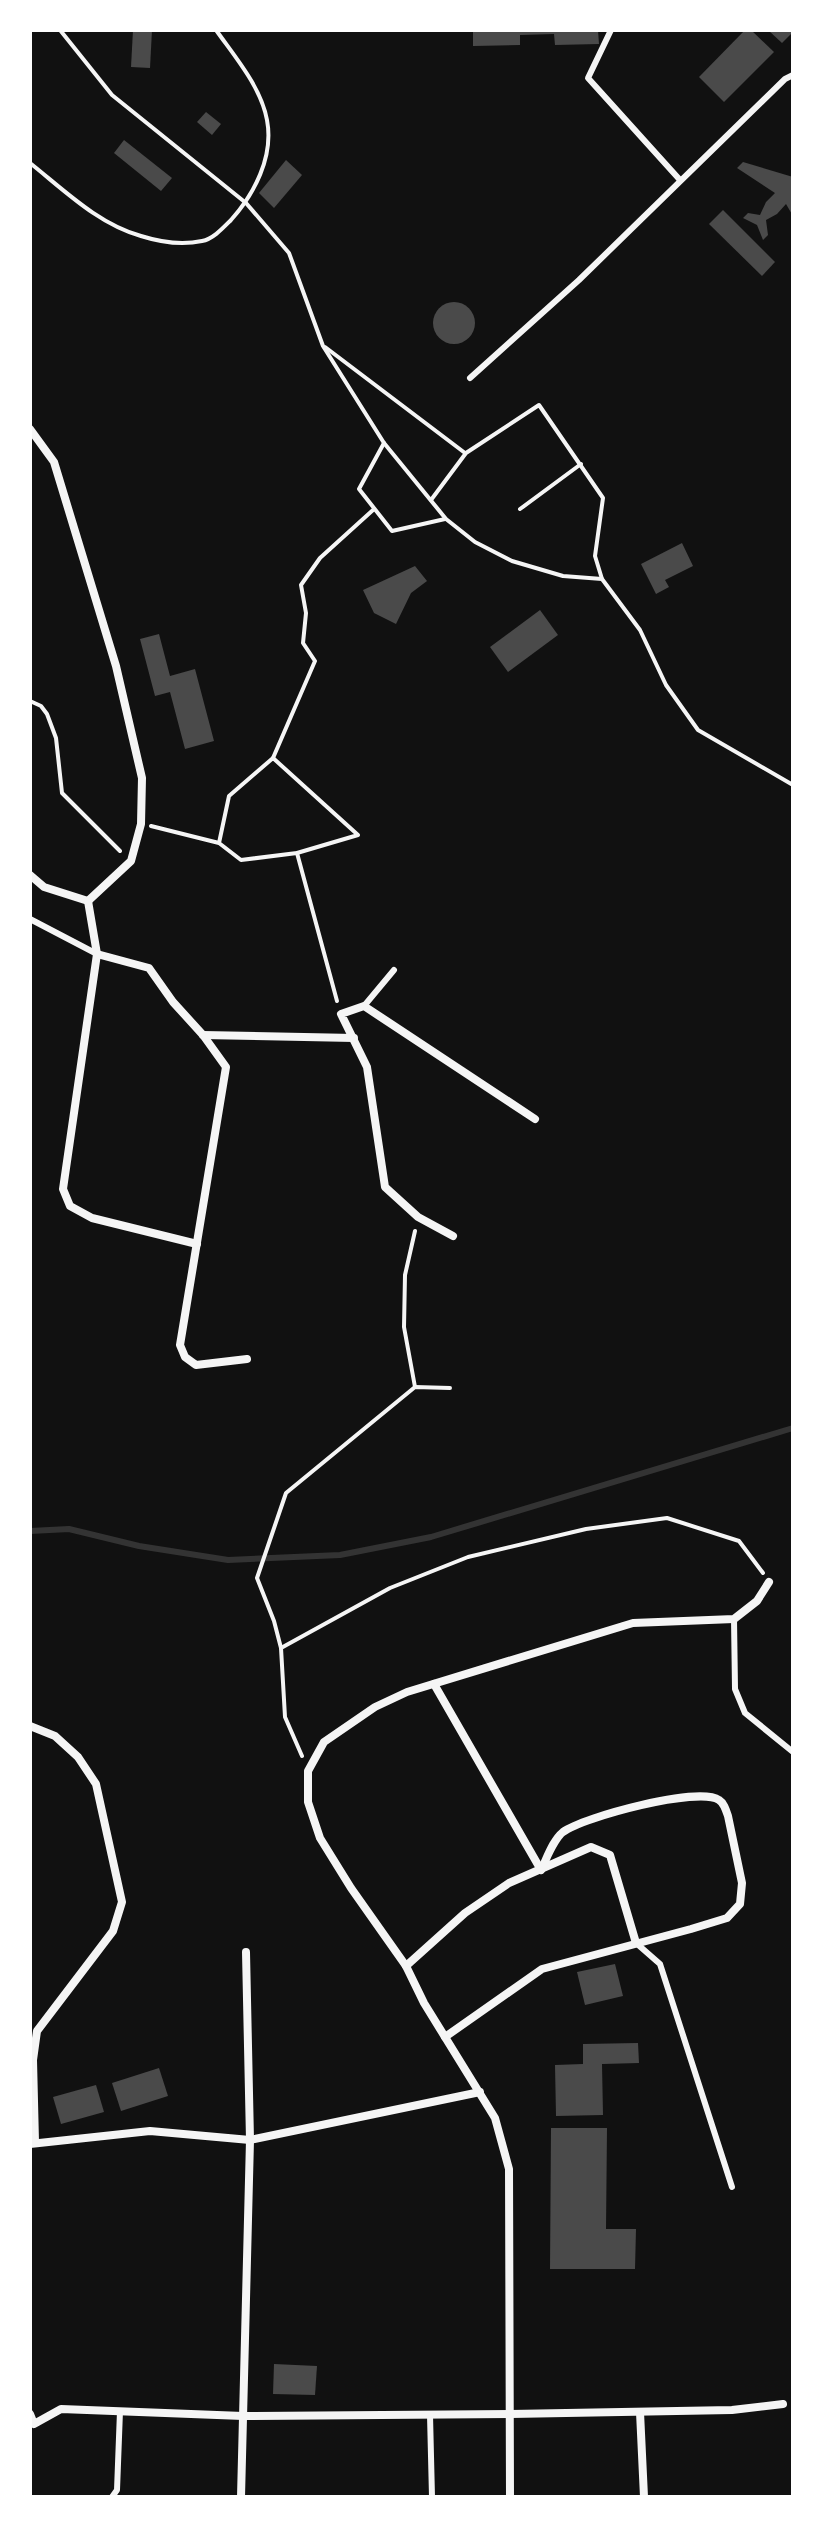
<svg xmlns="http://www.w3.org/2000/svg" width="823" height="2527" font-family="'DejaVu Sans',sans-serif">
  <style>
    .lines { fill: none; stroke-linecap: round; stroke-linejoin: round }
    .stream { stroke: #333; stroke-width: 6 }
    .building { fill: #4a4a4a }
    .path { stroke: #f5f5f5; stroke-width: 4 }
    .service { stroke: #f5f5f5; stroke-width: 6 }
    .minor { stroke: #f5f5f5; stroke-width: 8 }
  </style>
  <rect width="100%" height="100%" fill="#111"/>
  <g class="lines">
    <!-- stream -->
    <polyline class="stream" points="30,1531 69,1529 139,1546 228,1560 340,1555 431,1537 793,1428"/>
  </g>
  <!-- building -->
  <g class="building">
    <polygon points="133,30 152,30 150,68 131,67"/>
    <polygon points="473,30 598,30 599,44 555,45 554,34 520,35 520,45 473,46"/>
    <polygon points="745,30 751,30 774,52 724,102 699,77"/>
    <polygon points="768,30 793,30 793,32 782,43"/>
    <polygon points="206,112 221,124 212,135 197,122"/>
    <polygon points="124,140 172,178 161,191 114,153"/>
    <polygon points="286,160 302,175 274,208 259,193"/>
    <polygon points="743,162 793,177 793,216 786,204 777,214 766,220 768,235 763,240 757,225 743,218 748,213 760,215 766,202 775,193 737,168"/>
    <polygon points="723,210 775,262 762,276 709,224"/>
    <circle cx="454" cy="323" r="21"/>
    <polygon points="682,543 693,566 665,580 669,587 656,594 641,564"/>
    <polygon points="415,566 427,581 411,593 396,624 374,613 363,590"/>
    <polygon points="540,610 558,635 508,672 490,647"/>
    <polygon points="159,634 170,676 195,669 214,741 185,749 170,692 155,696 140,639"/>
    <polygon points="615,1964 623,1996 585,2005 577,1972"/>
    <polygon points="638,2043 639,2063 602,2064 603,2115 556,2116 555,2065 583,2064 583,2044"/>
    <polygon points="159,2068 168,2096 121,2111 112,2083"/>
    <polygon points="96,2085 104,2112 61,2124 53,2097"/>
    <polygon points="551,2128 607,2128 606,2229 636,2229 635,2269 550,2269"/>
    <polygon points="274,2364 317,2366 315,2395 273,2394"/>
  </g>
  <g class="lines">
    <!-- path -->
    <g class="path">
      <polyline points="60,30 112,95 246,203 289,253 323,346 384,443 446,519 475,542 512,561 563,576 602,579 640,630 666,685 698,730 793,785"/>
      <path d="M30 163C64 190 98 224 141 236 160 242 183 245 202 241 213 239 223 228 231 220 254 194 274 157 267 120 261 87 235 57 216 30"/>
      <polyline points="325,347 465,453"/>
      <polyline points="384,443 359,489 392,531 445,519"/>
      <polyline points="431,500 466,453 539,405 603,498 595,556 602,579"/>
      <polyline points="520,509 581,464"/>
      <polyline points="30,701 41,706 47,714 56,738 62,793 120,851"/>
      <polyline points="273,758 315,661 303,643 306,613 301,585 320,558 373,510"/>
      <polyline points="151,826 219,843 241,860 297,853 358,835 273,758 229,796 219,843"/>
      <polyline points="297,853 337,1001"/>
      <polyline points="415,1231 405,1275 404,1327 415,1387"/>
      <polyline points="281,1648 390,1588 468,1557 586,1529 667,1518 739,1541 763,1573"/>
      <polyline points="302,1756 285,1717 281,1648 274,1621 257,1578 286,1493 415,1387 450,1388"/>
    </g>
    <!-- service -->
    <g class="service">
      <polyline points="611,30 588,78 680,180"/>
      <polyline points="470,378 579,280 785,79 793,75"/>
      <polyline points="30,919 97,954"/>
      <polyline points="364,1006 394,970"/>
      <polyline points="734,1619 735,1689 745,1713 793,1752"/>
      <polyline points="636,1943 660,1964 732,2187"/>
      <polyline points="430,2415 432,2497"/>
      <polyline points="112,2497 117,2490 120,2411"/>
    </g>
    <!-- minor -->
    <g class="minor">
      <polyline points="30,429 54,462 116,666 142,778 141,824 131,861 88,901"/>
      <polyline points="30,875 44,887 88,901"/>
      <polyline points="88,901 97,954 63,1189 70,1206 92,1218 197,1244"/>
      <polyline points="97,954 149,968 173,1002 203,1035 226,1067 180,1345 185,1357 196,1365 247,1359"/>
      <polyline points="203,1035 354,1038"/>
      <polyline points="453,1236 418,1217 385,1187 367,1067 341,1014 364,1006 535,1119"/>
      <polyline points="434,1684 541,1870"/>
      <polyline points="30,1726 55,1736 78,1757 96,1784 122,1902 113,1931 37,2031 33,2060 35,2142"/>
      <polyline points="406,1966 465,1913 509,1883 591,1847 610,1855 636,1943"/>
      <path d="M445 2037 542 1969 691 1929 727 1918 740 1904 742 1883 728 1816C726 1810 724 1803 719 1800 699 1786 583 1817 563 1832 553 1840 547 1858 541 1870"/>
      <polyline points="30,2144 150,2131 250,2140 480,2092"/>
      <polyline points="640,2412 644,2497"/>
      <polyline points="30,2414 34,2424 61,2409 243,2416 511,2414 732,2410 783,2404"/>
      <polyline points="241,2497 250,2140 246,1952"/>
      <polyline points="510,2497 509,2169 495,2118 424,2003 406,1966 351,1888 320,1838 308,1802 308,1771 324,1742 375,1707 407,1692 633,1623 734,1619 757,1601 769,1582"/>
    </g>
  </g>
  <!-- border -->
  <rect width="823" height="2527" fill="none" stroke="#ffffff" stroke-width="64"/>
</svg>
